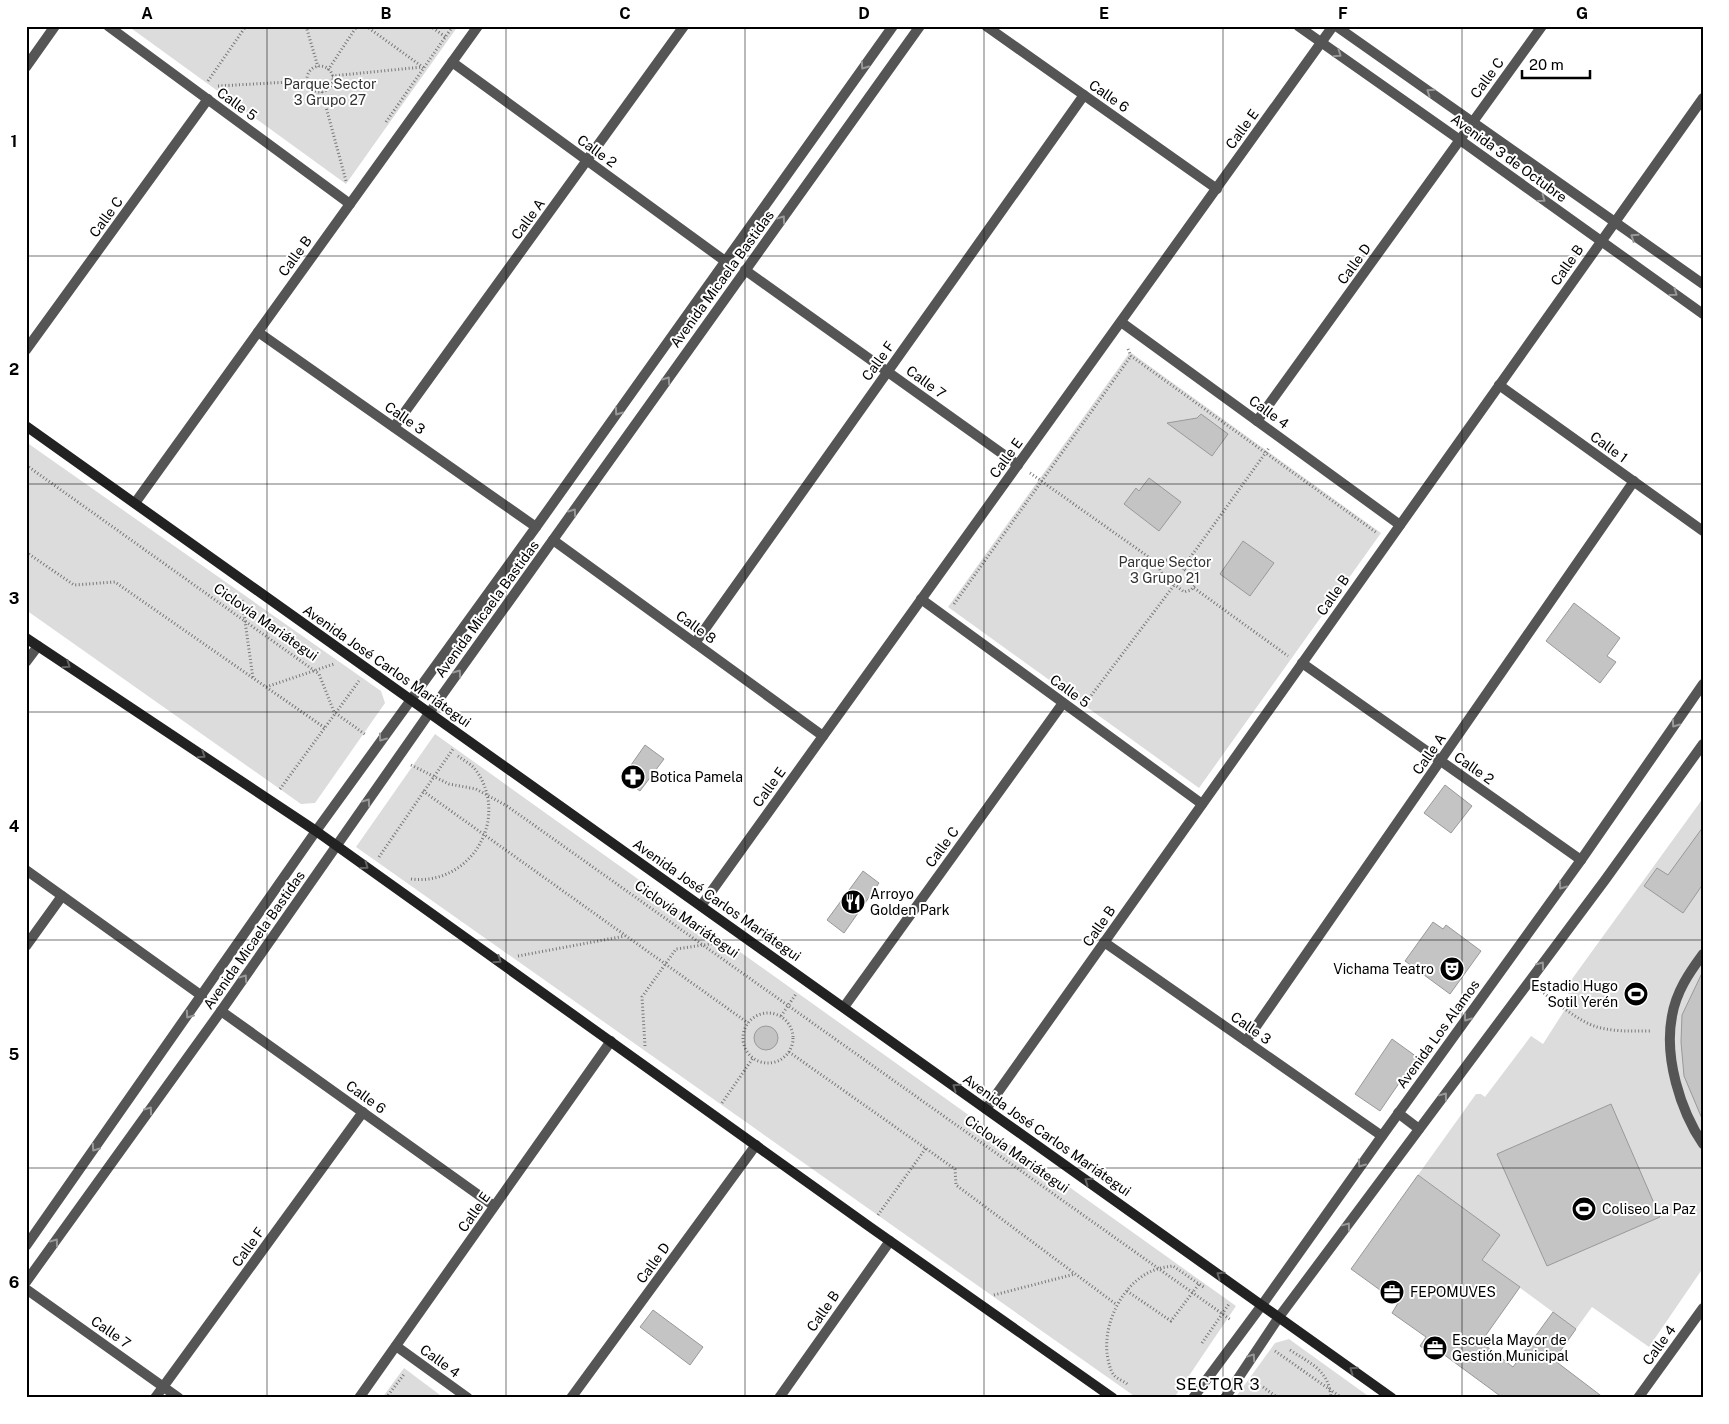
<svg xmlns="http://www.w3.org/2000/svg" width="1729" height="1424" font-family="'Public Sans',sans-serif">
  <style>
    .green { fill: #dcdcdc }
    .building { fill: #c4c4c4; stroke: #999 }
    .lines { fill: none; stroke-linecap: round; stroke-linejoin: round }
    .path { stroke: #777; stroke-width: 3; stroke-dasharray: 1 2.5; stroke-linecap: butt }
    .service { stroke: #555; stroke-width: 10 }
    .minor { stroke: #555; stroke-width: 10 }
    .tertiary { stroke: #555; stroke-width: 10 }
    .secondary { stroke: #222; stroke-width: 10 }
    .oneway { stroke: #999 }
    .oneway2 { stroke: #646464 }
    .grid { fill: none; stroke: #000; stroke-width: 1; stroke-opacity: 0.55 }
    .labels { text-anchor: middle; stroke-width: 4; stroke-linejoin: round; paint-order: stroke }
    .street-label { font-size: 14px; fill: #000; stroke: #fff }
    .park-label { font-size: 14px; fill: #333; stroke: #fff }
    .poi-label { font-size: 14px; fill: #000; stroke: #fff; text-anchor: start }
    .quarter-label { font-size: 16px; letter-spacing: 1px; fill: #000; stroke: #fff }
    .neatline { fill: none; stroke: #000; stroke-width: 2 }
    .grid-label { font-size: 16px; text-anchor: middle; font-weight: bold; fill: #000 }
  </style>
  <rect width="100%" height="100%" fill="#fff"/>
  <!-- green -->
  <g class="green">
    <polygon points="128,26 458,26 346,184"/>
    <polygon points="1130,352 1381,533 1199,788 948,607"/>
    <polygon points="26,442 381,691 385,703 315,803 301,804 26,610"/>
    <polygon points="435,734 1236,1306 1174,1398 1137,1398 356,847"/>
    <polygon points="1701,801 1703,802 1703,1268 1649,1347 1592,1307 1576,1329 1482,1260 1500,1235 1418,1175 1476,1094 1481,1094 1485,1097 1531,1036 1543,1044 1573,997 1564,990"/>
    <polygon points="1289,1339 1371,1398 1235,1398 1275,1343"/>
    <polygon points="404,1368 444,1398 382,1398"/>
  </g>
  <!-- building -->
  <g class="building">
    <polygon points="1201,414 1228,434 1212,456 1167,423 1197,418"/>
    <polygon points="1149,478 1181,502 1159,531 1124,504 1136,488 1139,491"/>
    <polygon points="1243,541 1274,563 1250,596 1220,574"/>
    <polygon points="1574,603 1620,638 1607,656 1616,662 1600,683 1546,641"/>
    <polygon points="645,745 664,759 640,791 622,778"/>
    <polygon points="1445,785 1472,806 1451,833 1424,813"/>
    <polygon points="1703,827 1703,884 1683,913 1644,886 1657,868 1668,875"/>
    <polygon points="863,871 879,883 844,933 827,920"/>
    <polygon points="1433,922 1443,929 1446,925 1481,951 1450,994 1405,961"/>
    <polygon points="1703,971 1703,1121 1684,1076 1681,1042 1682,1015"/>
    <circle cx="766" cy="1038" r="12"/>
    <polygon points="1392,1039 1417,1057 1380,1111 1355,1094"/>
    <polygon points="1611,1104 1660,1217 1547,1266 1497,1154"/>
    <polygon points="1418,1175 1500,1235 1482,1260 1520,1287 1481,1342 1513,1367 1553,1312 1576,1329 1554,1360 1604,1398 1503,1398 1439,1351 1435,1357 1420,1346 1426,1337 1392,1313 1398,1303 1351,1269"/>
    <polygon points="653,1310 703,1347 690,1365 640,1327"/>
  </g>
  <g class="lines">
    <!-- path -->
    <g class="path">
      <polyline points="306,26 318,67"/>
      <polyline points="366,26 424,68"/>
      <polyline points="430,26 447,38"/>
      <circle cx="320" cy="79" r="13"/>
      <polyline points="328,70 357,26"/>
      <polyline points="332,76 422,67"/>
      <polyline points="208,81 246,26"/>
      <polyline points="218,86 307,81"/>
      <polyline points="322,92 346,181"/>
      <polyline points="386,122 453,26"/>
      <polyline points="1128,349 1131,356 1377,533"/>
      <polyline points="26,465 319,674 334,712 366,735"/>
      <polyline points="1030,473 1160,565"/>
      <polyline points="26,552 74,585 115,582 325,728"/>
      <path d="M1166 560C1176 562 1193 574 1196 584L1191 590 1184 592 1163 575 1159 568 1163 562Z"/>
      <polyline points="1182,569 1269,448"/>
      <polyline points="1194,588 1288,656"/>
      <polyline points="242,600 253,678"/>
      <polyline points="954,604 1131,356"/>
      <polyline points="266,687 334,664"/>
      <polyline points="1087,701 1175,584"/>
      <polyline points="411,765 449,784 476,789 507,806 1231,1320"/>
      <polyline points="280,789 359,681"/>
      <polyline points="423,791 748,1023"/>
      <polyline points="379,857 453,749"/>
      <path d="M411 879C457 885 495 844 488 799 486 788 481 775 473 767 469 763 463 760 458 756"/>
      <polyline points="518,956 625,936"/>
      <path d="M1541 991C1557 1003 1578 1021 1597 1027 1615 1032 1633 1031 1652 1031"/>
      <circle cx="768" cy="1038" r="25"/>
      <polyline points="781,1016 796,994"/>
      <polyline points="645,1046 642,997 676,949 724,942"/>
      <polyline points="789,1052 955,1169 956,1185 1117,1305"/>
      <polyline points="722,1103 753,1058"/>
      <polyline points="878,1215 926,1148"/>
      <polyline points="1127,1291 1171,1321 1199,1284"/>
      <polyline points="994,1295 1075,1274"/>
      <polyline points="1202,1343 1229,1304"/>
      <path d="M1290 1350C1311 1364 1329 1370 1331 1398"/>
      <polyline points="1275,1351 1342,1398"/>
      <path d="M1127 1384C1124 1381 1117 1379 1114 1375 1110 1371 1108 1360 1107 1353 1104 1324 1120 1289 1146 1274 1154 1269 1164 1267 1173 1266L1205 1288"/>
      <polyline points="1263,1387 1278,1398"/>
      <polyline points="386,1398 405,1373"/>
    </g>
    <!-- service -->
    <path class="service" d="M1703 954C1689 973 1676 992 1672 1016 1664 1057 1680 1110 1703 1144"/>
    <!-- minor -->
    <g class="minor">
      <polyline points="108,26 350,204"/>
      <polyline points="986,26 1217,189"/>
      <polyline points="452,62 725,261"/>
      <polyline points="26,67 55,26"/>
      <polyline points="745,270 1018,465"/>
      <polyline points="1121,322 1400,525"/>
      <polyline points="258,332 536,527"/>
      <polyline points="26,350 208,99"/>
      <polyline points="1499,385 1703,531"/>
      <polyline points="1257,421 1542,26"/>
      <polyline points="394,427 684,26"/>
      <polyline points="135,503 478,26"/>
      <polyline points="553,540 823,736"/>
      <polyline points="921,599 1202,804"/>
      <polyline points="695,643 1084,95"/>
      <polyline points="26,662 38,646"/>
      <polyline points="1302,663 1581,860"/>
      <polyline points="26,870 202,996"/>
      <polyline points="701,906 1333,26"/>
      <polyline points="1104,942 1382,1136"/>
      <polyline points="26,946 62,896"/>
      <polyline points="844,1007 1063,703"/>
      <polyline points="221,1011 494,1206"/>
      <polyline points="1246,1041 1634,481"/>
      <polyline points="986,1109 1703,98"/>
      <polyline points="26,1289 179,1398"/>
      <polyline points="396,1346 468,1398"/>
      <polyline points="155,1398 363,1112"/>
      <polyline points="359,1398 611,1041"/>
      <polyline points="571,1398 756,1145"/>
      <polyline points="779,1398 890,1241"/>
      <polyline points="1638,1398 1703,1308"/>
    </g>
    <!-- tertiary -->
    <g class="tertiary">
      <polyline points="1298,26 1460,140 1703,314"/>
      <polyline points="1336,26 1703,284"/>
      <polyline points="1398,1113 1419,1129"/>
      <polyline points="26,1246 316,831 536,527 893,26"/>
      <polyline points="26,1282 221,1011 430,712 920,26"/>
      <polyline points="1193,1398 1262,1305 1382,1136 1581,860 1703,684"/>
      <polyline points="1225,1398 1279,1317 1605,880 1703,744"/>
    </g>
    <!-- secondary -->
    <g class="secondary">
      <polyline points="26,426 1392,1398"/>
      <polyline points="26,638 316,831 870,1227 1113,1398"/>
    </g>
  </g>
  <!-- one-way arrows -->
  <defs><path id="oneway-chevron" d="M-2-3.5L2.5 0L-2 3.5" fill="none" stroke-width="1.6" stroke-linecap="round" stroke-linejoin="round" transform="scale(1.25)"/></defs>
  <g class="oneway">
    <use href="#oneway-chevron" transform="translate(1338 54) rotate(35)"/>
    <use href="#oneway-chevron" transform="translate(864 66) rotate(125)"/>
    <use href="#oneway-chevron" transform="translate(1430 92) rotate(-145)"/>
    <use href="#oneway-chevron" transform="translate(1542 199) rotate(36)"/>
    <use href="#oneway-chevron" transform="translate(782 219) rotate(-54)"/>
    <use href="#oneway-chevron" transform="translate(1634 237) rotate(-146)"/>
    <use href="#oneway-chevron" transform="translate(1674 293) rotate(36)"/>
    <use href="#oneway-chevron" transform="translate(667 380) rotate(-55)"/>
    <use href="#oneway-chevron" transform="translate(618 412) rotate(125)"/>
    <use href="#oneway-chevron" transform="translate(573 512) rotate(-55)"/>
    <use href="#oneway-chevron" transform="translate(458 673) rotate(-54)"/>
    <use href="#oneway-chevron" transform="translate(1675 724) rotate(125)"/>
    <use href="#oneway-chevron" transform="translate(382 738) rotate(126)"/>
    <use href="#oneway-chevron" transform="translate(367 802) rotate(-55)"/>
    <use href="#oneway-chevron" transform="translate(1562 886) rotate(126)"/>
    <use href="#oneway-chevron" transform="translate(1541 965) rotate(-53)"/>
    <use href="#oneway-chevron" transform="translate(244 978) rotate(-55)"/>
    <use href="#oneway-chevron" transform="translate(189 1015) rotate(125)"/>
    <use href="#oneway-chevron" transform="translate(1467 1018) rotate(126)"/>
    <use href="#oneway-chevron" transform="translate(1444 1096) rotate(-53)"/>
    <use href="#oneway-chevron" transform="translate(149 1110) rotate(-54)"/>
    <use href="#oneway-chevron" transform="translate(95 1148) rotate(125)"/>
    <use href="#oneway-chevron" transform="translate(1361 1164) rotate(125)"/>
    <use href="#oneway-chevron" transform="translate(1347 1226) rotate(-53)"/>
    <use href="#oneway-chevron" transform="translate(55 1242) rotate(-54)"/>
    <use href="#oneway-chevron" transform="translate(1252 1357) rotate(-56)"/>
  </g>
  <g class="oneway2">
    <use href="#oneway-chevron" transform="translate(67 665) rotate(34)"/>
    <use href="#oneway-chevron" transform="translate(202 755) rotate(34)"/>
    <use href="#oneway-chevron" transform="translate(365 866) rotate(36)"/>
    <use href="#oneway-chevron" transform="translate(498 960) rotate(35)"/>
    <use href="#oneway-chevron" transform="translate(956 1087) rotate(-145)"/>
    <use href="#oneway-chevron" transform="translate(1088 1181) rotate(-145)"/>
    <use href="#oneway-chevron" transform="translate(1220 1275) rotate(-145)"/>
    <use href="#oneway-chevron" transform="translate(1353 1370) rotate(-145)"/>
  </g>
  <!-- grid -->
  <path class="grid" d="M267 26V1398M506 26V1398M745 26V1398M984 26V1398M1223 26V1398M1462 26V1398M26 256H1703M26 484H1703M26 712H1703M26 940H1703M26 1168H1703"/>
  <!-- icons -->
  <defs>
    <symbol id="pharmacy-disc" viewBox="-11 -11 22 22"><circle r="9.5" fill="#000" stroke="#fff"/><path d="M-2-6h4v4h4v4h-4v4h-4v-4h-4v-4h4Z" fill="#fff"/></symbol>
    <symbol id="restaurant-disc" viewBox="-11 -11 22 22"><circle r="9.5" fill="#000" stroke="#fff"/><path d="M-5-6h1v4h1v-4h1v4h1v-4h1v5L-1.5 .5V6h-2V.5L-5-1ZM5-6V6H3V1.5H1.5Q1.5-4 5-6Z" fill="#fff"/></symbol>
    <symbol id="theatre-disc" viewBox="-11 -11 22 22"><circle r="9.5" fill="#000" stroke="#fff"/><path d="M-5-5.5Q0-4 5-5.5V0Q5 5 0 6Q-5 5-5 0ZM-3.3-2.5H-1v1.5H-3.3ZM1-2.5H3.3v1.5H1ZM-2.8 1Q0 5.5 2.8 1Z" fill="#fff"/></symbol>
    <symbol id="stadium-disc" viewBox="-11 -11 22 22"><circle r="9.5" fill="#000" stroke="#fff"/><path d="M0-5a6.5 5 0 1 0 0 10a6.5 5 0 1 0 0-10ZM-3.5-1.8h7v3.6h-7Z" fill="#fff"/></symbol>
    <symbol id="office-disc" viewBox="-11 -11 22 22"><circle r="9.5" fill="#000" stroke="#fff"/><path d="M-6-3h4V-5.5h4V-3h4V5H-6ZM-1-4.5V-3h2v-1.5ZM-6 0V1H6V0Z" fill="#fff"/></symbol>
  </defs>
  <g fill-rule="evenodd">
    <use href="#pharmacy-disc" x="619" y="763" width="28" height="28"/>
    <use href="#restaurant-disc" x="839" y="888" width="28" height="28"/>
    <use href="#theatre-disc" x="1438" y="955" width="28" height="28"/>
    <use href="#stadium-disc" x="1622" y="980" width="28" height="28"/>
    <use href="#stadium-disc" x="1570" y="1195" width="28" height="28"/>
    <use href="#office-disc" x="1378" y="1278" width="28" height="28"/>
    <use href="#office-disc" x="1421" y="1334" width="28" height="28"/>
  </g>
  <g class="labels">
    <!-- street labels -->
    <g class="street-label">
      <text transform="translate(1487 78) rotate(-54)" y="5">Calle C</text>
      <text transform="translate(1109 96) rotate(35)" y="5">Calle 6</text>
      <text transform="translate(237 104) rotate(36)" y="5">Calle 5</text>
      <text transform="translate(1242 129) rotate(-54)" y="5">Calle E</text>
      <text transform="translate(597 151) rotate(36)" y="5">Calle 2</text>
      <text transform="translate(1509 158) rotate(36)" y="5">Avenida 3 de Octubre</text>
      <text transform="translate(106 217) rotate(-54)" y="5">Calle C</text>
      <text transform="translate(528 219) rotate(-54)" y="5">Calle A</text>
      <text transform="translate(295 256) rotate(-54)" y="5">Calle B</text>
      <text transform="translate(1354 264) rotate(-54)" y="5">Calle D</text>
      <text transform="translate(1567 265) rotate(-55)" y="5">Calle B</text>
      <text transform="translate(722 279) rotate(-54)" y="5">Avenida Micaela Bastidas</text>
      <text transform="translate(878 361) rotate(-54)" y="5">Calle F</text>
      <text transform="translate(926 382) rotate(36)" y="5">Calle 7</text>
      <text transform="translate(1269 412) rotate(36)" y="5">Calle 4</text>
      <text transform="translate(405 418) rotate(35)" y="5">Calle 3</text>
      <text transform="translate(1609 447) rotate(36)" y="5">Calle 1</text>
      <text transform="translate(1006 458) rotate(-54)" y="5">Calle E</text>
      <text transform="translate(1333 595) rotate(-55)" y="5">Calle B</text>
      <text transform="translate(487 609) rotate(-54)" y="5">Avenida Micaela Bastidas</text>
      <text transform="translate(266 622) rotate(35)" y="5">Ciclovía Mariátegui</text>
      <text transform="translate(696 627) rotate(36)" y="5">Calle 8</text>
      <text transform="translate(387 666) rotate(35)" y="5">Avenida José Carlos Mariátegui</text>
      <text transform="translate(1070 691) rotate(36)" y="5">Calle 5</text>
      <text transform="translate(1429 754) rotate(-55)" y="5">Calle A</text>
      <text transform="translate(1474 768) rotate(35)" y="5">Calle 2</text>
      <text transform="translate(769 787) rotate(-54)" y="5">Calle E</text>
      <text transform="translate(942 847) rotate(-54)" y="5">Calle C</text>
      <text transform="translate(717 900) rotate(35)" y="5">Avenida José Carlos Mariátegui</text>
      <text transform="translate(687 919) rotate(35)" y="5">Ciclovía Mariátegui</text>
      <text transform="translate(1099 926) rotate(-55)" y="5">Calle B</text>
      <text transform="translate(254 940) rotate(-55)" y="5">Avenida Micaela Bastidas</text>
      <text transform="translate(1251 1028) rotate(35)" y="5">Calle 3</text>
      <text transform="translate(1438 1034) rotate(-54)" y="5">Avenida Los Alamos</text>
      <text transform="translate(366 1097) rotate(36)" y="5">Calle 6</text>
      <text transform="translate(1047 1135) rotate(35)" y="5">Avenida José Carlos Mariátegui</text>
      <text transform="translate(1017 1154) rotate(35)" y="5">Ciclovía Mariátegui</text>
      <text transform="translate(474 1212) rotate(-55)" y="5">Calle E</text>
      <text transform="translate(248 1247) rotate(-54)" y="5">Calle F</text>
      <text transform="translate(653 1263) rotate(-54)" y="5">Calle D</text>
      <text transform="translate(823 1311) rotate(-55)" y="5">Calle B</text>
      <text transform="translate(111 1332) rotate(35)" y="5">Calle 7</text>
      <text transform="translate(1659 1345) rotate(-54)" y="5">Calle 4</text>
      <text transform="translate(440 1361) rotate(36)" y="5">Calle 4</text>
    </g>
    <!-- park labels -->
    <g class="park-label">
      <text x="330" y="89">Parque Sector<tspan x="330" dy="16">3 Grupo 27</tspan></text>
      <text x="1165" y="567">Parque Sector<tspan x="1165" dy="16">3 Grupo 21</tspan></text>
    </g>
    <!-- poi labels -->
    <g class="poi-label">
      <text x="650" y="782">Botica Pamela</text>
      <text x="870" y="899">Arroyo<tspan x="870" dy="16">Golden Park</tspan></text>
      <text x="1434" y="974" text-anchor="end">Vichama Teatro</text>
      <text x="1618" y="991" text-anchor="end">Estadio Hugo<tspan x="1618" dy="16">Sotil Yerén</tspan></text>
      <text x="1602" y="1214">Coliseo La Paz</text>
      <text x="1410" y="1297">FEPOMUVES</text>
      <text x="1452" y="1345">Escuela Mayor de<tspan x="1452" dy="16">Gestión Municipal</tspan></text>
    </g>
    <!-- quarter labels -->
    <g class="quarter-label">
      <text x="1218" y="1390">SECTOR 3</text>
    </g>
  </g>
  <!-- border -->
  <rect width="1729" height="1424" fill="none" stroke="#ffffff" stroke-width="55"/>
  <!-- scale -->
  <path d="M1522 70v8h68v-8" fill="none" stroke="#000000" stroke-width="2.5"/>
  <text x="1529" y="70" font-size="15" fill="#000000" stroke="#ffffff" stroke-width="4" paint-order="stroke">20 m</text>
  <rect x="28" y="28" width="1674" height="1368" class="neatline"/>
  <g class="grid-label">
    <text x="147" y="19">A</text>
    <text x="386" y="19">B</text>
    <text x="625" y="19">C</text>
    <text x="864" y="19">D</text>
    <text x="1104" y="19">E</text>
    <text x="1343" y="19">F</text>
    <text x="1582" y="19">G</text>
    <text x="14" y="147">1</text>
    <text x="14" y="375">2</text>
    <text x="14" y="604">3</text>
    <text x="14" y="832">4</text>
    <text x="14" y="1060">5</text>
    <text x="14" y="1288">6</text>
  </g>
</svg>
